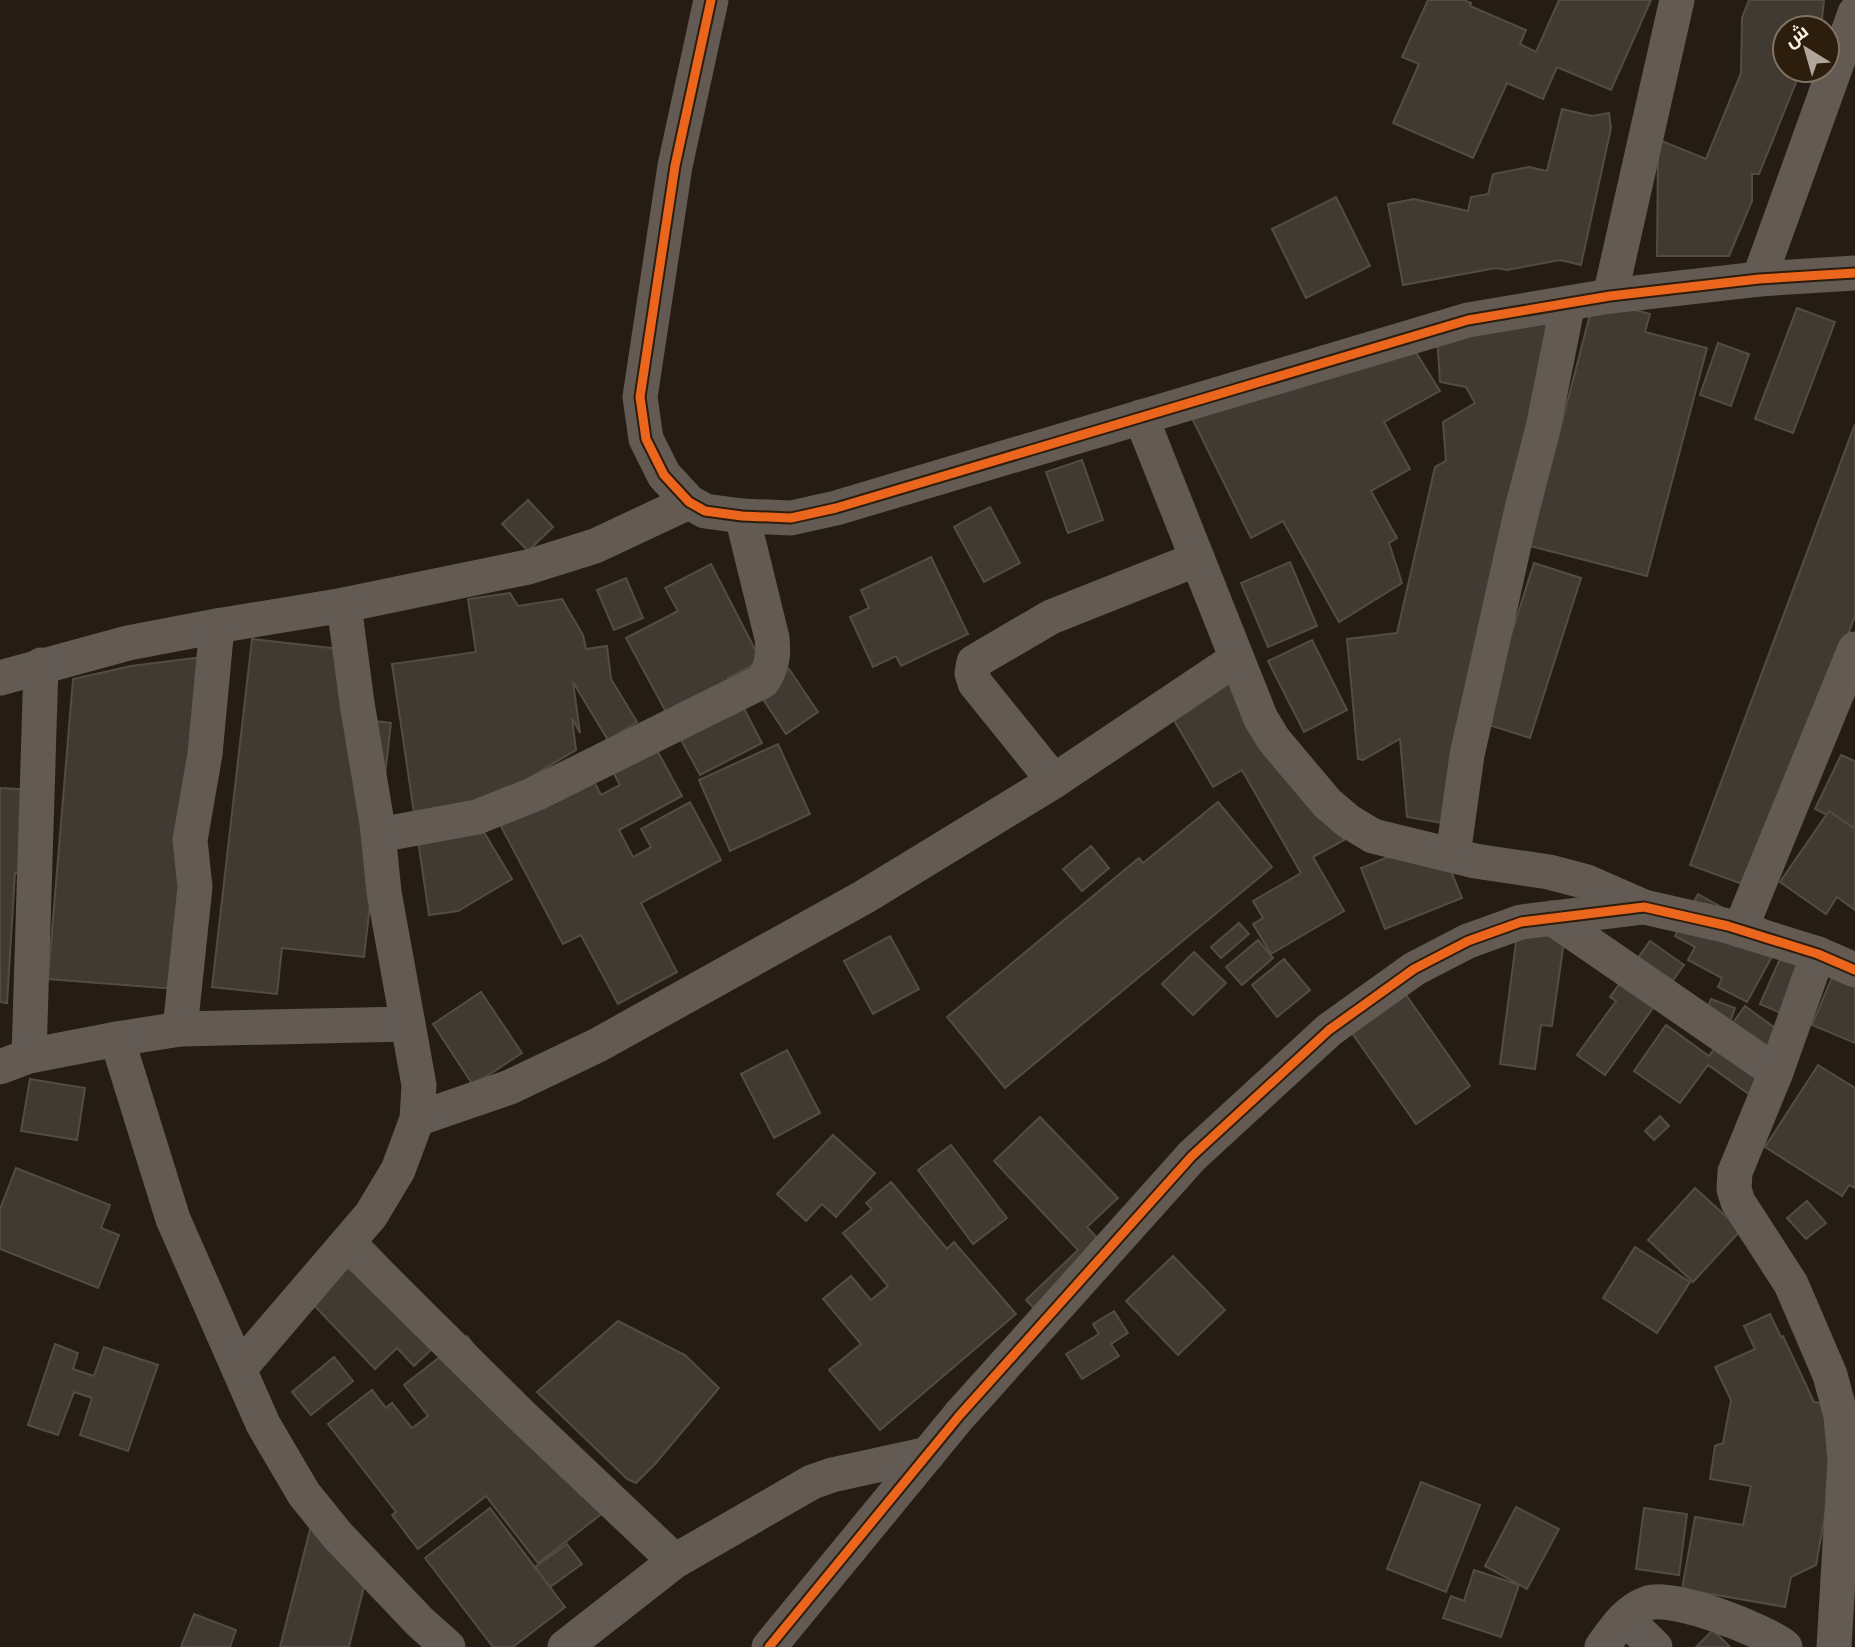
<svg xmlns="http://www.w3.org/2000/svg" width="1855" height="1647" font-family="Helvetica,Cairo,sans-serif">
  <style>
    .building { fill: #413a32; stroke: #544c44; stroke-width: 2 }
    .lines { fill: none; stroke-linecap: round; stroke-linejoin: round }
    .minor { stroke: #625a53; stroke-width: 35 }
    .cycleway-casing { stroke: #2c1d0c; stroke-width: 13 }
    .cycleway { stroke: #eb651d; stroke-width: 9 }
  </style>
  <rect width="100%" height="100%" fill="#251c13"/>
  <!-- building -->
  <g class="building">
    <polygon points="1428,0 1464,0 1471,3 1470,6 1526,30 1520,44 1536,52 1559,0 1651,0 1611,90 1557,67 1543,99 1507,83 1473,158 1393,123 1419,64 1402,57"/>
    <polygon points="1749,0 1824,0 1822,19 1819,28 1785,28 1785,70 1801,70 1759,174 1752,174 1752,201 1729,256 1657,256 1658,150 1662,141 1706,159 1741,73 1742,18"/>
    <polygon points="1562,109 1592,116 1609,113 1611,128 1581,265 1560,260 1507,270 1496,268 1403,285 1388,204 1414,199 1468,211 1471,197 1488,194 1493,174 1529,167 1547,171"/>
    <polygon points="1336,197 1370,266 1306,298 1272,229"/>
    <polygon points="1594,299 1650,314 1645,332 1707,348 1647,576 1530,546"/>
    <polygon points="1797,308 1835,322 1793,433 1755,419"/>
    <polygon points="1543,317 1548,329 1449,824 1407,817 1400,739 1363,760 1358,759 1347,639 1397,633 1435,467 1446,461 1443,422 1475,403 1466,387 1440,382 1437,336"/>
    <polygon points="1718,343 1749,354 1731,406 1700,395"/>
    <polygon points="1412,346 1440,391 1384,422 1410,469 1371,491 1397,538 1389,543 1402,583 1339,622 1283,521 1251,538 1192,418"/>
    <polygon points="1855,424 1855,616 1753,888 1690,865"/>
    <polygon points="1082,460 1103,520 1068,533 1046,472"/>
    <polygon points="528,500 553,527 528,551 502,524"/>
    <polygon points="990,507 1020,563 984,582 954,527"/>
    <polygon points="931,557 968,634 901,666 896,656 873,667 850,617 869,608 861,590"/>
    <polygon points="1290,562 1317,626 1268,647 1241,583"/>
    <polygon points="1534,563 1581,578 1530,738 1483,723"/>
    <polygon points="711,564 761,661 728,678 762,743 700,775 626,638 678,611 665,588"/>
    <polygon points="626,578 643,618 614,630 597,590"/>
    <polygon points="510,593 518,606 562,599 583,635 586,649 607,646 611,679 637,722 608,740 573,682 580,733 572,718 576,750 472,812 512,879 458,911 429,915 392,664 476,652 468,599"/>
    <polygon points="252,639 357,651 349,718 391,723 364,957 282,948 277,994 212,987"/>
    <polygon points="1312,640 1347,710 1304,732 1268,661"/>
    <polygon points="1235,655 1344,840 1313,857 1344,911 1271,954 1253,924 1263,918 1253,901 1301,873 1242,770 1213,787 1161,698"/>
    <polygon points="203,657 175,989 48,979 73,679 131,666"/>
    <polygon points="789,669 818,712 786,734 757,690"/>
    <polygon points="647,732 682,796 619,830 633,857 651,847 641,829 690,802 721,860 641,903 677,972 618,1004 581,935 563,944 495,815 586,766 601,795 620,785 604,755"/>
    <polygon points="778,744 810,814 730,851 699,780"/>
    <polygon points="1841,755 1855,761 1855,828 1815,809"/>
    <polygon points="0,788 37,790 31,874 15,873 7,1003 0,1002"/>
    <polygon points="1218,802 1272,867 1005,1088 947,1017 1139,858 1143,863"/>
    <polygon points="1829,811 1855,829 1855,910 1837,897 1826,914 1780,882"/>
    <polygon points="1437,837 1462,898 1385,929 1361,868"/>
    <polygon points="1091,846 1109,868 1082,891 1063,869"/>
    <polygon points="1698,894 1743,919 1760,917 1786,931 1747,1002 1718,987 1722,978 1688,960 1695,947 1675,936"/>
    <polygon points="1239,923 1249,934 1221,958 1211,947"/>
    <polygon points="1518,927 1565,934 1552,1026 1541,1025 1535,1069 1500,1064"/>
    <polygon points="1792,932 1833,950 1801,1022 1760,1004"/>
    <polygon points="890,936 919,989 873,1014 844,961"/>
    <polygon points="1258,940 1273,958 1242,985 1226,967"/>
    <polygon points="1650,941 1684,965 1605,1075 1577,1055 1616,1001 1610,997"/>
    <polygon points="1844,949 1855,954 1855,1043 1812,1025"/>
    <polygon points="1194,952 1226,983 1193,1015 1162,984"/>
    <polygon points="1284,959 1310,990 1277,1017 1252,985"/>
    <polygon points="1392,975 1470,1086 1416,1124 1338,1013"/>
    <polygon points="481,992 522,1053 473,1085 433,1024"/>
    <polygon points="1711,999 1735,1008 1727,1031 1702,1022"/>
    <polygon points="1745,1006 1793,1041 1753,1097 1708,1065 1680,1103 1634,1071 1666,1025 1709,1056"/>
    <polygon points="787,1050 820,1113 774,1138 741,1074"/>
    <polygon points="1818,1065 1855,1088 1855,1188 1849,1185 1842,1196 1765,1147"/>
    <polygon points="30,1079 85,1088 77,1140 21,1131"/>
    <polygon points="1660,1116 1669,1126 1654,1140 1645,1131"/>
    <polygon points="1040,1117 1118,1198 1087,1227 1114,1256 1046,1321 1026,1300 1078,1250 994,1161"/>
    <polygon points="833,1135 875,1173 836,1217 822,1204 806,1221 777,1194"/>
    <polygon points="951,1145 1007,1218 973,1244 918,1170"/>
    <polygon points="16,1168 110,1205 101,1228 119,1235 98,1288 0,1249 0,1209"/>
    <polygon points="891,1182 947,1249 954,1242 1016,1314 880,1430 829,1370 861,1344 823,1299 851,1276 871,1300 888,1286 843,1233 872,1209 866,1203"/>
    <polygon points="1695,1188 1741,1230 1693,1282 1648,1240"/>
    <polygon points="1807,1201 1826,1223 1806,1239 1787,1218"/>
    <polygon points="371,1242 454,1328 414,1366 397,1348 375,1369 309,1300"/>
    <polygon points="1635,1247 1690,1282 1657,1333 1603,1298"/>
    <polygon points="1173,1256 1225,1310 1178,1355 1126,1301"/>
    <polygon points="1114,1311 1128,1333 1111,1344 1119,1356 1082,1379 1066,1354 1099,1334 1093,1324"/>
    <polygon points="1770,1314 1781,1337 1783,1336 1814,1402 1833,1405 1836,1455 1816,1565 1791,1577 1785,1607 1682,1589 1695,1517 1743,1525 1751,1486 1710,1479 1715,1446 1723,1443 1731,1400 1715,1367 1755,1349 1744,1326"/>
    <polygon points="618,1321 685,1355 719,1388 655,1464 636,1483 627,1479 537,1392"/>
    <polygon points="467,1336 603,1513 538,1563 486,1496 418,1549 392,1515 396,1512 328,1424 372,1390 386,1408 392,1403 412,1428 428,1416 404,1385"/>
    <polygon points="55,1344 78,1353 73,1369 94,1376 104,1347 158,1365 128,1451 80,1435 92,1398 74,1392 58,1435 28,1425"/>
    <polygon points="334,1357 353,1381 311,1415 292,1392"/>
    <polygon points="1421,1482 1480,1505 1446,1592 1387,1569"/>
    <polygon points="1516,1507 1559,1529 1527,1589 1485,1566"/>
    <polygon points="490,1508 565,1607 513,1647 493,1647 425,1558"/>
    <polygon points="1644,1508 1687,1514 1679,1575 1636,1569"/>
    <polygon points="311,1526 369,1567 349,1647 280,1647"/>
    <polygon points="567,1544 582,1564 550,1587 535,1567"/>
    <polygon points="1474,1570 1519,1585 1501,1637 1443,1618 1451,1596 1464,1601"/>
    <polygon points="194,1614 236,1630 230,1647 181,1647"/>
    <polygon points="1713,1630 1730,1647 1696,1647"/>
  </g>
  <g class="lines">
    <!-- minor -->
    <g class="minor">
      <polyline points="711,0 675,166 640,397 646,439 664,475 689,502 705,511 742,516 791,518 836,508 1468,320 1610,296 1759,279 1855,273"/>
      <polyline points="1759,279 1855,13"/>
      <polyline points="1610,296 1677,0"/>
      <polyline points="1141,417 1261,719 1274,740 1327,803 1348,821 1373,836 1475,861 1549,872 1587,882 1644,907"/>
      <polyline points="0,678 128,643 217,626 344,605 528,567 595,546 689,502"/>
      <polyline points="1054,781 975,683 972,673 974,662 1051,617 1197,559"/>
      <path d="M379 835 477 817 535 794 763 681C772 666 774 656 772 638L742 516"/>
      <polyline points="1453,855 1467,755 1521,513 1543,428 1568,303"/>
      <polyline points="1552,918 1776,1072"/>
      <polyline points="1740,930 1855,649"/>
      <polyline points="1818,954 1776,1072 1735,1172 1734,1189 1738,1202 1791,1284 1830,1375 1841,1416 1845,1460 1834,1647"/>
      <polyline points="180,1029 195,887 190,840 205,754 217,626"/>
      <polyline points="117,1039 180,1029 408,1024"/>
      <polyline points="29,1056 41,665"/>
      <polyline points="0,1067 29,1056 117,1039 173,1219 263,1424 304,1494 338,1536 420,1622 448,1647"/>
      <polyline points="417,1119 510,1087 598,1045 864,897 1054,781 1236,659"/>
      <polyline points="347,1243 521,1415 675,1561"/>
      <polyline points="239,1369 371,1215 398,1170 417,1119 419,1085 384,892 377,823 357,703 344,605"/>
      <polyline points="1625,1618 1655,1647"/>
      <polyline points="565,1647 675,1561 812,1482 832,1475 928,1454"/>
      <polyline points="769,1647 959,1416 1192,1156 1329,1030 1414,969 1468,941 1521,922 1644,907 1728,926 1818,954 1855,970"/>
      <path d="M1602 1647C1614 1630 1627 1610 1648 1603 1674 1595 1764 1630 1785 1647"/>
    </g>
    <defs>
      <g id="cycleway">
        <polyline points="711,0 675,166 640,397 646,439 664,475 689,502 705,511 742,516 791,518 836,508 1468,320 1610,296 1759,279 1855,273"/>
        <polyline points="769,1647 959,1416 1192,1156 1329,1030 1414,969 1468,941 1521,922 1644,907 1728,926 1818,954 1855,970"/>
      </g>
    </defs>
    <!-- cycleway casing -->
    <use href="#cycleway" class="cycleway-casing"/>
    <!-- cycleway -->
    <use href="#cycleway" class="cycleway"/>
  </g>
  <!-- north arrow -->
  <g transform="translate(1806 49) rotate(323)"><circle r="33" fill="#2c1d0c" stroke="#7f7263" stroke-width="2"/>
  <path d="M0-5L12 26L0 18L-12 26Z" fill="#b1a69c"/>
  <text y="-10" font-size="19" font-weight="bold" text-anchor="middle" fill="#fcf1e6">ش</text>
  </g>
</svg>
